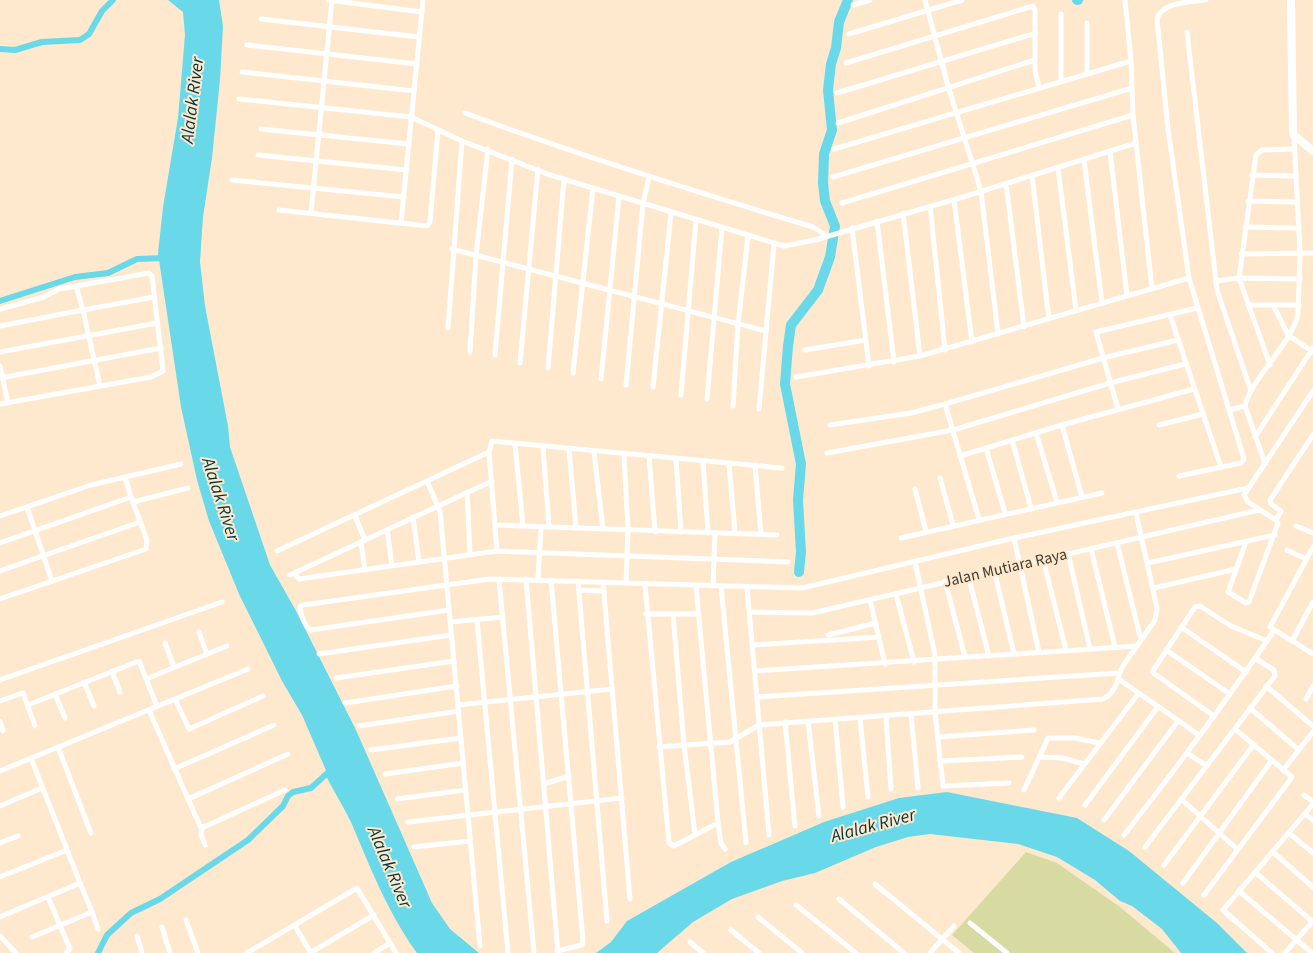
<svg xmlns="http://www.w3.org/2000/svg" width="1313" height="953" font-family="'Source Sans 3',sans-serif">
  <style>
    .green { fill: #d7daa1 }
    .water { fill: #69d8e9 }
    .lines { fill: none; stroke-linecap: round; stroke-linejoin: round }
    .canal { stroke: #69d8e9; stroke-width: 6 }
    .river { stroke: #69d8e9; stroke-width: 10 }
    .street { stroke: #fff; stroke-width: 5 }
    .secondary { stroke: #fff; stroke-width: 8 }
    .labels { text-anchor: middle; stroke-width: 4; stroke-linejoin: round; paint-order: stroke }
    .street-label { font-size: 16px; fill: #423a2f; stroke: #ffe9ce }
    .water-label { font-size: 18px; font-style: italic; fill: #00353c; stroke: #ffe9ce }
  </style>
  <rect width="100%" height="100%" fill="#ffe9ce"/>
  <!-- green -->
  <polygon class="green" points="1026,852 1057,863 1120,907 1175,953 974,953 952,935"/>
  <!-- water -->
  <g class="water">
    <path d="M168 0H219L223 26 220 80 212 158 203 217 200 262 205 306 228 426 230 447 270 565 295 609 356 730 432 903 450 929 479 953H417C388 913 370 867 351 822 343 806 333 790 325 774L328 775 302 715 282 681 239 594 209 521 197 480 181 407 158 253 163 207 178 118 185 35 183 12Z"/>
    <polygon points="947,792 1077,818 1129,851 1217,923 1247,953 1181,953 1162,929 1132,906 1120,901 1095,880 1057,857 1018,844 930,834 908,837 876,847 815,873 782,881 732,899 693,922 657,953 596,953 611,942 627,921 731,862 824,822 899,798"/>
  </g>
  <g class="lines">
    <!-- canal -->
    <g class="canal">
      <polyline points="0,49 15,50 42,42 80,40 89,34 102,11 113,0"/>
      <polyline points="0,301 75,277 108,273 137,259 165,258"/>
      <polyline points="98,953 107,935 131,913 160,899 248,840 283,806 288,796 293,792 311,788 333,768"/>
    </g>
    <!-- river -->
    <g class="river">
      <polyline points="1077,0 1078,0"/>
      <polyline points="799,572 801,552 798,500 801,464 785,384 788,346 791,325 818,290 830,257 835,226 825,201 823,183 824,154 832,130 828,90 831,64 836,48 839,22 848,0"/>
    </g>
    <!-- street -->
    <g class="street">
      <polyline points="328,0 422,12"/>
      <polyline points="925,0 948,86 981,191 998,334"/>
      <polyline points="1125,0 1131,61 1133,115 1152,289"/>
      <polyline points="853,5 870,0"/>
      <polyline points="261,19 419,37"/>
      <polyline points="1087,23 1087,74"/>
      <polyline points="1187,32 1217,290 1251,391"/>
      <polyline points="849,34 962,0"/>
      <polyline points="247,45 417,64"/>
      <polyline points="846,63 1033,6 1035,10 1035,71 1039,87"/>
      <polyline points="242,72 414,91"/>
      <polyline points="1061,81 1061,14"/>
      <polyline points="837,93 1036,33"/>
      <polyline points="239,99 411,117 462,141 550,175 784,246 815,240 963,197 1136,143"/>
      <path d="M465 113C580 156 696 192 813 227L827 236"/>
      <polyline points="838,123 1035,60"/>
      <polyline points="261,129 409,144"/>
      <polyline points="834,149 1131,61"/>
      <polyline points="1110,151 1127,296"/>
      <polyline points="258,155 407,170"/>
      <polyline points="1084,160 1102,303"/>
      <polyline points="1058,168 1076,310"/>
      <polyline points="1252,175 1296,176"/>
      <polyline points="1032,176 1049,319"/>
      <polyline points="833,177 1132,88"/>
      <polyline points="232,180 404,197"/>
      <polyline points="1006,183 1024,327"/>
      <polyline points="954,200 972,342"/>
      <polyline points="1248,201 1298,202"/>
      <polyline points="842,203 1133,115"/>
      <polyline points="930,206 945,350"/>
      <polyline points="279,210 427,226 430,222 438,130"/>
      <polyline points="311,213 332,0"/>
      <polyline points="903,213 920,356"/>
      <polyline points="877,221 894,362"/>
      <polyline points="401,223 423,0"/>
      <polyline points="1245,227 1299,228"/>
      <polyline points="852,228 869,366"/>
      <polyline points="452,249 766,331"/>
      <polyline points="1241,254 1313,253"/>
      <polyline points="1216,281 1239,278 1300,279"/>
      <polyline points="76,286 83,310 154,297"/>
      <polyline points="1248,305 1299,305"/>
      <polyline points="1273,305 1288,335 1313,352"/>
      <polyline points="0,309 44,297 59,289 149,273 152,276 163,371 151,377 0,404"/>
      <polyline points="1170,315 1221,467"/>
      <polyline points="0,326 83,310 100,386"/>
      <polyline points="448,328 462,141"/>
      <polyline points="805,350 866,340"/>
      <polyline points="0,352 157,323"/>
      <polyline points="470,352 476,256 488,149"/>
      <polyline points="495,355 512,159"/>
      <polyline points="520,363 538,169"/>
      <polyline points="1270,365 1239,278 1256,155 1262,150 1294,149"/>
      <polyline points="0,366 8,403"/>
      <polyline points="548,368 564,179"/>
      <polyline points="573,373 593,188"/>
      <polyline points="796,377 920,356 1189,278"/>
      <polyline points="0,378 161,348"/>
      <polyline points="601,379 619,197"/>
      <polyline points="626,385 643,204 649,177"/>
      <polyline points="653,387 671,213"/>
      <polyline points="681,395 696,220"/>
      <polyline points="707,399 722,228"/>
      <polyline points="945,404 979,519"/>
      <polyline points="733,406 738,324 748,236"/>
      <polyline points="759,409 774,244"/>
      <polyline points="1118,409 1096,332 1197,308"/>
      <polyline points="1229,410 1245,406"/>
      <polyline points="830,425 911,413 945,404 1103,358 1178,340"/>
      <polyline points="1062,425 1082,497"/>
      <polyline points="1159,425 1203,414"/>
      <polyline points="1036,433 1057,502"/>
      <polyline points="1255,437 1313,348"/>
      <polyline points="1012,440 1031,508"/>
      <polyline points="515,444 523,526"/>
      <polyline points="543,447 549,527"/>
      <polyline points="986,448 1005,513"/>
      <polyline points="569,449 576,528"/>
      <polyline points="594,452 603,529"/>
      <polyline points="827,453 953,430 1110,383 1185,364"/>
      <polyline points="624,454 628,530 626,583"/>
      <polyline points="649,456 655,532"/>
      <polyline points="960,456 1062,425 1194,389"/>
      <polyline points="676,459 681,532"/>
      <polyline points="703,461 708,533"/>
      <polyline points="729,464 735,533"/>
      <path d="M1265 464 1245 406C1251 378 1292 344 1298 314L1300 253 1294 136"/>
      <polyline points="755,465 761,534"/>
      <path d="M1179 476 1241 463 1244 459 1189 278 1168 129 1157 19C1161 2 1191 2 1206 0"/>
      <polyline points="940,478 953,525"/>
      <polyline points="427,481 440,511 480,946"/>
      <polyline points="915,489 926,531"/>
      <polyline points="467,492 470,554"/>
      <polyline points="133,502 188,488"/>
      <polyline points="27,507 52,581"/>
      <polyline points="0,516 91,485 181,464"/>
      <polyline points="355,516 365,540"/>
      <polyline points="413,517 419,562"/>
      <polyline points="1276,520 1281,511 1271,504 1270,500 1313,435"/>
      <polyline points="496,525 777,535"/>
      <polyline points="1296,526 1313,533"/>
      <polyline points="387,530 392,565"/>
      <polyline points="901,538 1102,493"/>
      <polyline points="1014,538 1039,652"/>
      <polyline points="361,542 365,570"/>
      <polyline points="1246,542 1228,592 1246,603 1249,602 1278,523 1276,520 1248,502 1244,495 1313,391"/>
      <polyline points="0,543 131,497 125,477"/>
      <polyline points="1117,543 1141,640"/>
      <polyline points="1313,547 1270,627 1313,654"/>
      <polyline points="1091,549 1115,647"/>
      <polyline points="1287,550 1306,559"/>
      <polyline points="277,551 489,452"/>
      <polyline points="497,551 489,452 492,441 782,468"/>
      <polyline points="1068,553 1090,649"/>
      <polyline points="1043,559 1066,650"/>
      <polyline points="915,562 935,655 935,712 943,786 1009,783"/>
      <polyline points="1148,563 1275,535"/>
      <polyline points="994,570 1014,654"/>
      <polyline points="0,571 140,522"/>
      <polyline points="294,573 299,579 497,551 788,562"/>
      <polyline points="290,575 492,481"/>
      <polyline points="968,575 989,656"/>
      <polyline points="499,579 534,953"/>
      <polyline points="526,579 558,953"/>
      <polyline points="538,579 541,527"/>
      <polyline points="551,580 583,941 582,945 557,951"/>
      <polyline points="578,581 607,921"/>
      <polyline points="945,581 965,657"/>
      <polyline points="603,582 630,899"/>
      <polyline points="645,584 669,843 674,846 718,823"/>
      <polyline points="696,586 718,823 721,843 725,849"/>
      <polyline points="713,586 715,533"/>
      <polyline points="721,586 746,843"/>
      <polyline points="747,587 769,835"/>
      <polyline points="1154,588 1236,569"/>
      <polyline points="579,590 604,591"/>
      <polyline points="896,594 914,662"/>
      <polyline points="0,599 146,549 147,540 131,497"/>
      <polyline points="870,600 885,664"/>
      <path d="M449 610 311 630C305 627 300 614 300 606L303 605 490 579 802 588 1014 538 1248 488"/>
      <polyline points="750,612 812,613 1259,510"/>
      <polyline points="646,614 698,614"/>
      <polyline points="673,614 684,745 695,834"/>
      <polyline points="477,620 508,953"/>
      <polyline points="450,622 503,617"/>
      <polyline points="1181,627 1246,672"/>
      <polyline points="199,632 207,654"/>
      <polyline points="828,635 876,623"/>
      <polyline points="1292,641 1313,602"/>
      <polyline points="165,643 174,667"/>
      <polyline points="753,645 879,637"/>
      <polyline points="1166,650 1230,694"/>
      <polyline points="319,654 451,635"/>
      <polyline points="112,671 120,692"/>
      <polyline points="755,671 1137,646 1155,620 1157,608 1136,513"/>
      <polyline points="336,678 454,661"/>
      <polyline points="146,679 227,646"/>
      <polyline points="0,680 222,602"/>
      <polyline points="1120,680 1199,735"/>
      <polyline points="84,682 94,706"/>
      <polyline points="1266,686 1313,726"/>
      <polyline points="55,694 65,718"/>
      <polyline points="757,697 1119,673"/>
      <polyline points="175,699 189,729 263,696"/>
      <polyline points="1306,699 1313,686"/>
      <polyline points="0,701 23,693 35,726"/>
      <polyline points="345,703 457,686"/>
      <polyline points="28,705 139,661 157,706"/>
      <polyline points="458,705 612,689"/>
      <polyline points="1250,708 1299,750"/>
      <polyline points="149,710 200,826 204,827 285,790"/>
      <polyline points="911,714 918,788"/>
      <polyline points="886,716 891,789"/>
      <polyline points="1214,716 1152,672 1195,607 1200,606 1231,626 1267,641"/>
      <polyline points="860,718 868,797"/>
      <polyline points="835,719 843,807"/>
      <polyline points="0,721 3,731"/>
      <polyline points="808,721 819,816"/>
      <polyline points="785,722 795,826"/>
      <polyline points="359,726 459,711"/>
      <polyline points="938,737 1034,730"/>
      <polyline points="58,747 91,833"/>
      <path d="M659 747 730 742 759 725 1103 699C1114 694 1117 683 1120 673 1122 664 1132 654 1137 646"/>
      <polyline points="371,750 461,738"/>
      <polyline points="1187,753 1207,766"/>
      <polyline points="1040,757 1063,758 1084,764"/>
      <polyline points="940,761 1022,757"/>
      <polyline points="174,769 274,725"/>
      <polyline points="1283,770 1313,732"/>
      <polyline points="0,771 248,669"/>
      <polyline points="385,774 463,763"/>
      <polyline points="544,784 569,776"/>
      <polyline points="1024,790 1048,738 1075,738 1099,743"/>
      <polyline points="1304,795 1313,802"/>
      <polyline points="1059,798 1138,694"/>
      <polyline points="188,799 288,754"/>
      <polyline points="397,799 465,790"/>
      <polyline points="1181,799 1237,849"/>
      <polyline points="1085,805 1157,708"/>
      <polyline points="0,806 42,788"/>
      <polyline points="1305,814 1313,820"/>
      <polyline points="1104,820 1178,721"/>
      <polyline points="408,822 622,798"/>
      <polyline points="202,827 201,834 205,845"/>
      <polyline points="1289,833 1313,853"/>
      <path d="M1124 835C1176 769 1226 701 1273 632"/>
      <polyline points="0,843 18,836"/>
      <polyline points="414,847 470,841"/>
      <polyline points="1145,847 1275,676 1274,670 1256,659"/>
      <polyline points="1273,852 1313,887"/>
      <polyline points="1164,865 1254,744"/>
      <polyline points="1256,873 1313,922"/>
      <polyline points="0,877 67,850"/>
      <polyline points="1183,883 1272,760"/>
      <polyline points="875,884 959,953"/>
      <polyline points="1239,891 1312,953"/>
      <polyline points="1204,895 1292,777 1236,730"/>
      <polyline points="48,897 70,949 66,953"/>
      <polyline points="839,899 904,953"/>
      <polyline points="796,905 856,953"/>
      <polyline points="92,912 98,929"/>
      <polyline points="0,917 80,883 31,758"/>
      <polyline points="758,917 802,953"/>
      <polyline points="186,920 198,953"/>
      <polyline points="970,923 1007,953"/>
      <polyline points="295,926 311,953"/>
      <polyline points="162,927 170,953"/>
      <polyline points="731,930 759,953"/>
      <polyline points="0,936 16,953"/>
      <polyline points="137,936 142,953"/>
      <polyline points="32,937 92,912 80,883"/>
      <polyline points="690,942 703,953"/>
      <polyline points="247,953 357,888 396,953"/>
      <polyline points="310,953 374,915"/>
      <polyline points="374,953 390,943"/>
      <polyline points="930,953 954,926"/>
      <polyline points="1272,953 1223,910 1313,804"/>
      <polyline points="1285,953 1313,921"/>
    </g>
    <!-- secondary -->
    <polyline class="secondary" points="1291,0 1293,134 1313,151"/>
  </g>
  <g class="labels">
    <!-- street labels -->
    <g class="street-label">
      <text transform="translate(1005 567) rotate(-13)" y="6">Jalan Mutiara Raya</text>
    </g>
    <!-- water labels -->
    <g class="water-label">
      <text transform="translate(192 100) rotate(-83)" y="6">Alalak River</text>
      <text transform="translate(221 499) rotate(72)" y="6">Alalak River</text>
      <text transform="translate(873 825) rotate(-15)" y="6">Alalak River</text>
      <text transform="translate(390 867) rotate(67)" y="6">Alalak River</text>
    </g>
  </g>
</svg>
